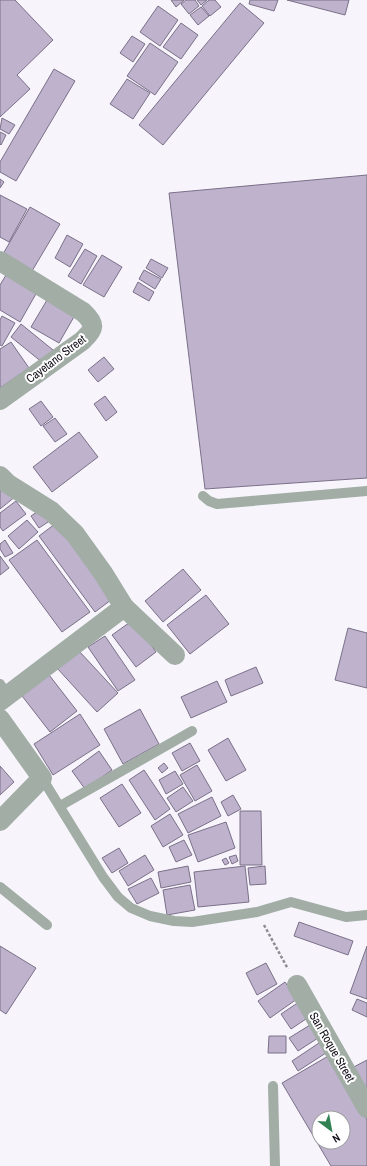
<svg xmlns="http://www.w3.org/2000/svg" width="367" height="1166" font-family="'Archivo Narrow',sans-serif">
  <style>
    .building { fill: #beb2cd; stroke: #7b7089; fill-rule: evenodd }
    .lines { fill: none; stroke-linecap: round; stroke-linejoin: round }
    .path { stroke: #8f8c94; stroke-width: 2.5; stroke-dasharray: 3 2; stroke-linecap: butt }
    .service { stroke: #a1ada5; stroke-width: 10 }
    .minor { stroke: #a1ada5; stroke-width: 20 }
    .labels { text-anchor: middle; stroke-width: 4; stroke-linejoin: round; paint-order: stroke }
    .street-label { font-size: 12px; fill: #15111a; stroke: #fff }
  </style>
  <rect width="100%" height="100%" fill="#f7f5fb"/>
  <!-- building -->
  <g class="building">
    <polygon points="0,0 15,0 53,40 17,75 30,89 0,117"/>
    <polygon points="171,0 184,0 176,7"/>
    <polygon points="186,0 195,0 199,6 189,14 181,4"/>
    <polygon points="197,0 207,0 201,5"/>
    <polygon points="209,0 215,0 221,7 210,16 202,6"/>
    <polygon points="250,0 278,0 274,11 249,4"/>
    <polygon points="287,0 349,0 345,15"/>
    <polygon points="240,3 264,23 163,145 139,125"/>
    <polygon points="158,6 178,20 160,46 140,32"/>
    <polygon points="201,7 209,16 198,25 190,15"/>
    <polygon points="181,23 198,35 181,59 163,47"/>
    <polygon points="132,36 145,44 133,62 120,53"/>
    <polygon points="150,43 178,62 155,95 127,76"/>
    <polygon points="54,69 75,81 16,181 0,172 0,162"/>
    <polygon points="127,79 150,93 133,119 110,104"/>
    <polygon points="2,118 15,125 9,134 0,129"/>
    <polygon points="0,132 6,135 1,145 0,144"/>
    <polygon points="367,175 367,478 205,489 169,193"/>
    <polygon points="0,179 4,182 0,188"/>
    <polygon points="0,195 27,209 9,242 0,237"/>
    <polygon points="30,207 60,224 32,271 3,254"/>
    <polygon points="67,235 83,244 70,267 55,258"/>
    <polygon points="85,249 97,256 81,284 68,276"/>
    <polygon points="102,255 122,267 104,297 83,285"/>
    <polygon points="151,259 168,268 162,278 146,268"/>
    <polygon points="144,270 161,279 155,289 139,279"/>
    <polygon points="6,275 37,292 20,322 0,310 0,285"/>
    <polygon points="138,282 154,292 149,301 133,292"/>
    <polygon points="47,300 75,315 59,343 31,327"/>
    <polygon points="2,316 15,323 2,346 0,345 0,320"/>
    <polygon points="21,324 53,350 43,363 11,337"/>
    <polygon points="11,342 29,368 0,388 0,349"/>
    <polygon points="104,357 114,369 98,382 88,370"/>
    <polygon points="105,396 117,412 106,421 94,404"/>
    <polygon points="41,401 53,417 41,426 29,409"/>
    <polygon points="55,418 67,434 55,442 43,426"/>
    <polygon points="79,432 98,457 52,492 33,467"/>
    <polygon points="7,485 16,496 0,509 0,491"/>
    <polygon points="16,501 26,514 3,531 0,527 0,513"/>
    <polygon points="43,508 51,520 39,528 31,516"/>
    <polygon points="27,520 38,532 19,549 8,536"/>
    <polygon points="59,521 115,597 95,612 39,536"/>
    <polygon points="5,540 13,553 5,557 0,549 0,544"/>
    <polygon points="37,540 90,612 62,632 9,560"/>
    <polygon points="0,556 9,568 0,575"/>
    <polygon points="183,569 201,590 163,622 145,601"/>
    <polygon points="206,595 229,624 190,654 167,625"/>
    <polygon points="133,620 156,652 136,667 112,635"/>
    <polygon points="348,628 367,633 367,688 335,680"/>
    <polygon points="105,636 135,680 118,691 88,647"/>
    <polygon points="79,651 118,693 97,712 57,668"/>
    <polygon points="256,667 263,683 231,696 225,680"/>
    <polygon points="46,671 77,711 50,732 19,692"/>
    <polygon points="217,681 227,702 191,718 181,697"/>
    <polygon points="140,709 159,744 123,764 104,729"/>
    <polygon points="80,714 100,745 53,775 34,744"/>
    <polygon points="228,738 246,770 226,781 208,750"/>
    <polygon points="190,743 200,761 182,771 172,753"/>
    <polygon points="99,751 112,770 85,789 72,771"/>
    <polygon points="164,763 168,768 162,773 158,768"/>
    <polygon points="197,765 212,791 195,801 180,775"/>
    <polygon points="0,766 14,782 0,795"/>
    <polygon points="144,770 170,809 155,820 129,780"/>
    <polygon points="175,771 183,784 166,794 159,780"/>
    <polygon points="122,784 141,813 119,827 100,798"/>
    <polygon points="183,787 193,801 176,812 167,798"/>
    <polygon points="233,795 241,809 228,816 221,802"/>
    <polygon points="212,797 221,816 188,833 178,814"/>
    <polygon points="240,811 261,811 262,865 240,865"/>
    <polygon points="170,814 183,835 163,847 151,826"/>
    <polygon points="226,822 235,848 198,862 188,835"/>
    <polygon points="184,840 192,855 176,862 169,847"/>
    <polygon points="119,848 128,863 112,873 102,858"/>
    <polygon points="145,855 154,870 128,886 119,871"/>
    <polygon points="236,855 238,861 232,864 229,857"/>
    <polygon points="226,858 229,863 225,865 222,860"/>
    <polygon points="188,866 191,882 161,888 158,872"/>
    <polygon points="245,866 249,902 198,907 194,872"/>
    <polygon points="265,866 266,884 250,885 248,868"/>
    <polygon points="151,878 159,893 137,904 128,889"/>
    <polygon points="190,885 195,910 167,915 163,890"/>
    <polygon points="299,922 353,941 348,955 294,936"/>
    <polygon points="0,946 36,968 6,1014 0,1010"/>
    <polygon points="367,946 367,999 350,993"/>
    <polygon points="266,963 277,984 257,995 246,973"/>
    <polygon points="285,982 297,999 270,1018 258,1001"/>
    <polygon points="357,999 367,1003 367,1017 352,1010"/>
    <polygon points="299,1002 309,1017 291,1029 281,1014"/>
    <polygon points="310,1025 318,1038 298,1051 289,1038"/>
    <polygon points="269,1036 286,1036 286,1053 268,1053"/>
    <polygon points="322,1041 329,1051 298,1071 292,1061"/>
    <path d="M330 1055 367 1120V1166H331L282 1083ZM319 1118H343V1142H319Z"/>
    <polygon points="367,1060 367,1102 348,1070"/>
  </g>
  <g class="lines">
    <!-- path -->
    <polyline class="path" points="264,925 288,969"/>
    <!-- service -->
    <g class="service">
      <polyline points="203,496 209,501 217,504 367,491"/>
      <polyline points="0,684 7,695"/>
      <polyline points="42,778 103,877 118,897 131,908 150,916 174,921 192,922 257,912 291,902 346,917 367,915"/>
      <polyline points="60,806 192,731"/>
      <polyline points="0,887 47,925"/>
      <polyline points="273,1086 275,1166"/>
    </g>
    <!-- minor -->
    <g class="minor">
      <path d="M0 261 83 312C96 324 95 329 82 341L0 400"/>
      <polyline points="0,476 8,484 51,511 75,534 103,573 124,607 175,655"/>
      <polyline points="0,701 124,607"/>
      <polyline points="0,719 42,778 0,821"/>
      <polyline points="297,985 367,1108"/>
    </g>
  </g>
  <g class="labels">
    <!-- street labels -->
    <g class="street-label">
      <text transform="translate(56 359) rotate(-37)" y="4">Cayetano Street</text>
      <text transform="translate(332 1047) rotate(60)" y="4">San Roque Street</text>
    </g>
  </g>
  <!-- north arrow -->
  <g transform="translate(331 1130) rotate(148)"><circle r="19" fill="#ffffff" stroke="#a1a0a3"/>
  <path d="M0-3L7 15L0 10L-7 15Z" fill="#318253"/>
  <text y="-6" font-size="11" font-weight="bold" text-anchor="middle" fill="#15111a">N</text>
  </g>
</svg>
